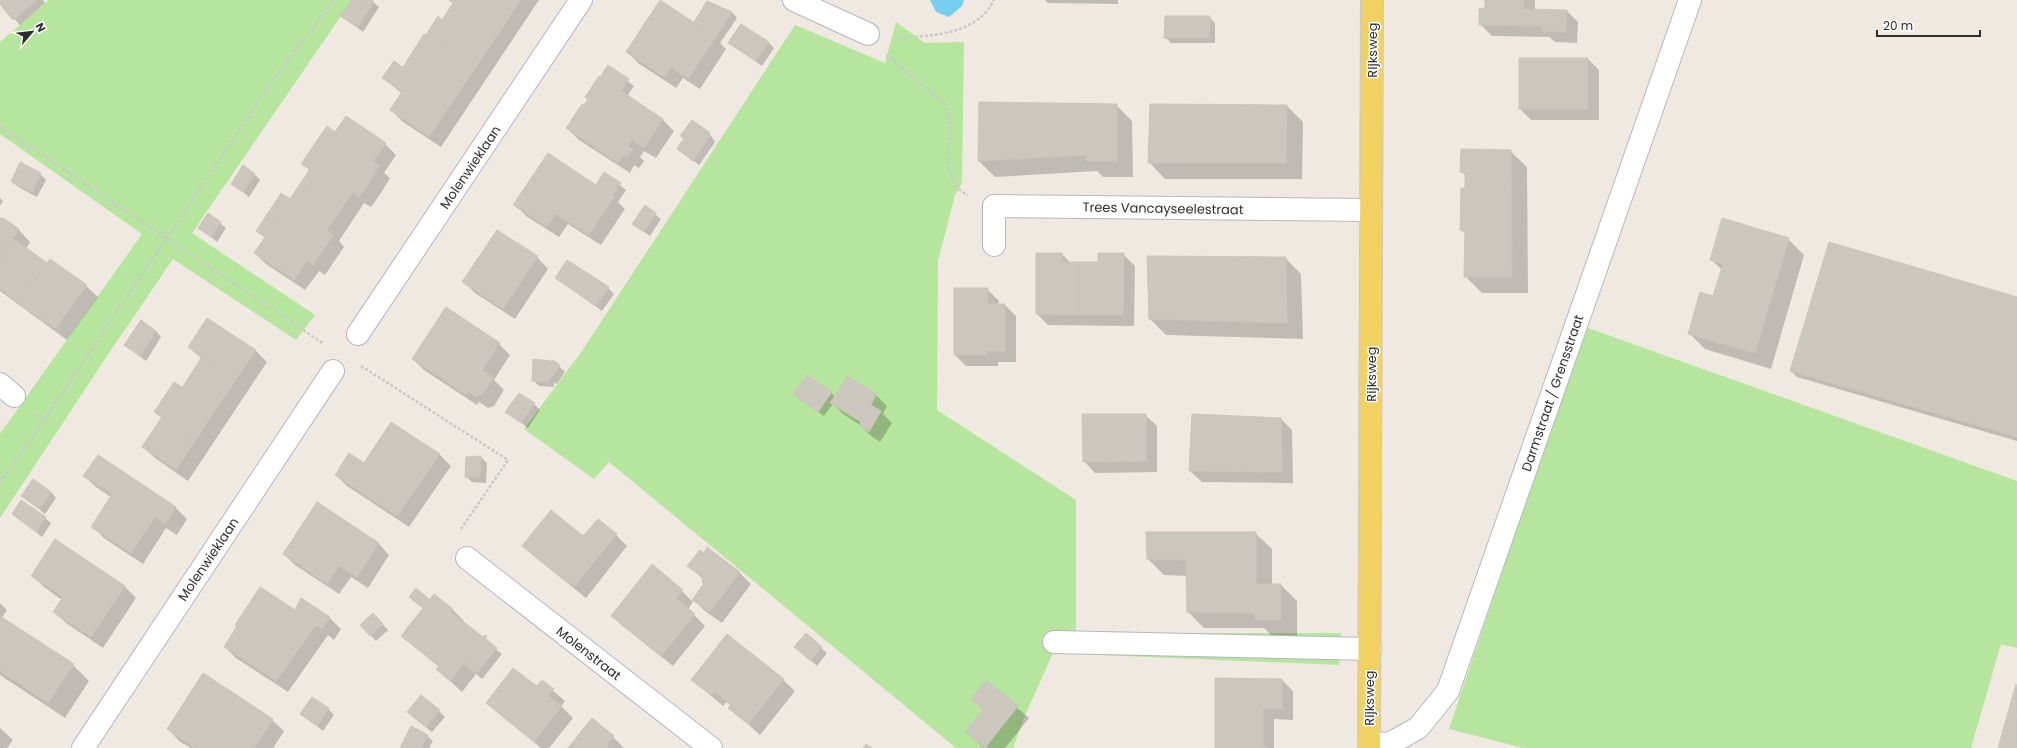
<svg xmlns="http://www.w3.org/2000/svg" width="2017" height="748" font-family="Poppins,sans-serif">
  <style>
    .green { fill: #b6e59e }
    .water { fill: #75cff0 }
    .shadow { fill: #0003 }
    .building { fill: #cbc7bf; stroke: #cbc5ba }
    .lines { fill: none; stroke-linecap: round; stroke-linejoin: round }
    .minor-casing { stroke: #b4b7c1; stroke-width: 24 }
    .major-casing { stroke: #c9c9c9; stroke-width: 24 }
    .path { stroke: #c9c9c9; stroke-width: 2.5; stroke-dasharray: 3 2; stroke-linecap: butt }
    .minor { stroke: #fff; stroke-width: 22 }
    .major { stroke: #f2d163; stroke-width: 22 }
    .labels { text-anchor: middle; stroke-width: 3; stroke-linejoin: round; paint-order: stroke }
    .street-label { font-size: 13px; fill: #2e2e2e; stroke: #fff }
  </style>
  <rect width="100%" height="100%" fill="#efe9e1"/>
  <!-- green -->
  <g class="green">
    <polygon points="49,0 352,0 192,233 315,315 296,340 173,259 109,353 0,518 0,434 142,234 0,134 0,42"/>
    <polygon points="896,22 925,43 964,42 962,183 955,195 938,261 937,410 1076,500 1076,633 1341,633 1339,665 1053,653 1026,713 1013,748 956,748 609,462 594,479 524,429 582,351 795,25 885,63"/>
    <polygon points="1585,327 2017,481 2017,648 2001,644 1971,748 1523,748 1449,729"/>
  </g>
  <!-- water -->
  <polygon class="water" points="930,0 964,0 962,6 949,17 936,12"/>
  <!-- shadow -->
  <g class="shadow">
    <polygon points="0,0 43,0 45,3 20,25 0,3"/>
    <polygon points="353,0 371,0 379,7 363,32 341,16"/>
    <polygon points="449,0 539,0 441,147 403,122 391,110 402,94 384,78 403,68 424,35 426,36 438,18 443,21 454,4"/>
    <polygon points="1045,0 1118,0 1118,4 1048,3"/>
    <polygon points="1486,0 1535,0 1535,10 1567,11 1578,22 1577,43 1555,42 1549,37 1492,36 1480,24 1486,9"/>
    <polygon points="708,2 732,12 737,18 720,43 726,49 700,89 683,78 676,88 638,63 627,51 694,24"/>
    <polygon points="1209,17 1215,23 1215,43 1171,43 1165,37"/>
    <polygon points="768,42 774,48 762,66 730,43"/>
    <polygon points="1588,59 1599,70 1599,120 1531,120 1520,109"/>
    <polygon points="608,67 634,86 627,96 663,120 674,131 656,158 644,151 640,157 644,161 639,168 634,165 630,173 579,140 567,128 584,107"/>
    <polygon points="1116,105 1132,121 1133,177 1103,177 1097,171 995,177 979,161"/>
    <polygon points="1287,106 1303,122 1302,179 1165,179 1149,162"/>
    <polygon points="335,133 385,144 396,155 384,173 390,178 381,193 371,207 364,203 339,241 344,247 325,275 319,271 305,290 266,264 255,253 265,238 257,231 290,201 310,171 303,164"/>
    <polygon points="709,133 715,142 699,165 679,149 685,139 681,136"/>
    <polygon points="1510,151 1527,167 1528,293 1482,293 1465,276 1466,234 1461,230 1466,176 1461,171"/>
    <polygon points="604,173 626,190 618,202 625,209 601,245 568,224 559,237 526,216 515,204 596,186"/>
    <polygon points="40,174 46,180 37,197 18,187 12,181"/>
    <polygon points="254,174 260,180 249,197 232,183"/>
    <polygon points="0,198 3,201 0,206"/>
    <polygon points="645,206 661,219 650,236 633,224"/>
    <polygon points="0,218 19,230 30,242 26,249 47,265 86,286 98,297 67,340 0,291"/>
    <polygon points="220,223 226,228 217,242 199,228"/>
    <polygon points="1788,239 1804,255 1771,369 1705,349 1689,333 1714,297 1722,270 1711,259"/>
    <polygon points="1062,254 1071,263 1099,263 1123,254 1135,266 1134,326 1048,325 1037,314"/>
    <polygon points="537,257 548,269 515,319 475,293 464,282"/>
    <polygon points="1148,257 1285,258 1301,274 1303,339 1166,335 1150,319"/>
    <polygon points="556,278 608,288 614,294 602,311"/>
    <polygon points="987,289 999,301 998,305 1005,305 1016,316 1016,362 998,362 998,366 966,366 955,355"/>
    <polygon points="2017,298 2017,441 1797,377 1791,371"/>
    <polygon points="208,319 256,351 267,362 188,481 155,458 143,447 162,418 156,412 183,389 202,359 189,347"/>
    <polygon points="156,331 161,337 146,361 125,345"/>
    <polygon points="499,344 510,355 494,380 504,390 494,406 488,408 479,402 477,405 424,370 413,359"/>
    <polygon points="553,361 565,372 557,384 554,383 554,387 539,386 533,380"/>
    <polygon points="831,392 835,397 876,395 887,406 883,414 892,423 880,442 871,436 860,425 843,414 833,404 824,416 795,395"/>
    <polygon points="534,404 540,410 528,428 507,412"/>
    <polygon points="1145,415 1157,426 1157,472 1095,473 1084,461"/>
    <polygon points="1193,415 1281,419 1292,430 1293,483 1202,482 1190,471"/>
    <polygon points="391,423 440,455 451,466 409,527 347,486 336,475 364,464"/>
    <polygon points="98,457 176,508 187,519 177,535 166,528 143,564 104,538 92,526 111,497 96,487 84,476"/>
    <polygon points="481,457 487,463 486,483 472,482 466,477"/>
    <polygon points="51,492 56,498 45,514 23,496"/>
    <polygon points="13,514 45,518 51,523 42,537"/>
    <polygon points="1255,533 1272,549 1272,585 1281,585 1297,601 1297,636 1272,636 1264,628 1204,628 1188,612 1187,576 1164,575 1148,559"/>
    <polygon points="616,535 627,546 586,598 535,557 523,546 583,537"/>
    <polygon points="55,541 125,587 136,598 103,648 66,623 54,612 62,600 44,587 33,576"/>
    <polygon points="378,543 389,555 368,588 351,577 339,594 295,565 284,554"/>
    <polygon points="708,549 740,573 751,584 722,623 705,611 694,600 704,586 704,580 689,566 704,554"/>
    <polygon points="682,591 693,602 688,609 705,626 673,666 624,627 612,615"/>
    <polygon points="435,595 453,610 464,621 463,622 502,654 482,679 476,674 462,692 437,669 439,667 402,636 424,609 410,597 430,601"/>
    <polygon points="0,603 7,610 2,618 73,665 89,681 65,718 0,675"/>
    <polygon points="295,611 329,617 341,629 334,640 328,635 288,692 236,658 225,647"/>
    <polygon points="373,614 388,630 376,641 361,625"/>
    <polygon points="806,635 827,653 817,666 796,647"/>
    <polygon points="692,680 783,680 795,691 760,735 730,708 731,706 726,702 723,706"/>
    <polygon points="1282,680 1293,691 1293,720 1274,719 1274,748 1216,748"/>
    <polygon points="542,681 565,701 561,706 573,718 549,748 541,748 487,703 537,688"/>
    <polygon points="986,682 1029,718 1005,748 983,748 966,732 983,710 972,699"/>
    <polygon points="2017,685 2017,748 1999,748"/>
    <polygon points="328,709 334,715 323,731 302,714"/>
    <polygon points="439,711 445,717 432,732 414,718"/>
    <polygon points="272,720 284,731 273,748 191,748 179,741 168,729"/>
    <polygon points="0,728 13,740 7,748 0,748"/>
    <polygon points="427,736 433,741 429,748 401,748"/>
    <polygon points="613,737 624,748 569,748"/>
  </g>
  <!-- building -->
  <g class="building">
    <polygon points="0,0 37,0 13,20 0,4"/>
    <polygon points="352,0 374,1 358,27 340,16"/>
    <polygon points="449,0 520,0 499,33"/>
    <polygon points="660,0 716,37 688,79 671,67 664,77 626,52"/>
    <polygon points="1485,0 1524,0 1524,9 1567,10 1566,32 1542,31 1542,26 1479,25 1479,9 1485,8"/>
    <polygon points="707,1 732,12 716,37 694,22"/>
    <polygon points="453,3 499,33 476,67 426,35 438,16 442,20"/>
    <polygon points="1165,16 1210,16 1209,38 1164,38"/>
    <polygon points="741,24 769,42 756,61 728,43"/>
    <polygon points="424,34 476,67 453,101 403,67"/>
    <rect x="1519" y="58" width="69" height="51"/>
    <polygon points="394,61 453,101 429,137 390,110 402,92 382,78"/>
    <polygon points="608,65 629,79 621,91 600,77"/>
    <polygon points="599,76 663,119 644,148 632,140 628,146 633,149 627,157 623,155 618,163 566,128 582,104 584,105 588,99 585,97"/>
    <polygon points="979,102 1117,104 1117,161 1086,161 1087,155 978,161"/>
    <polygon points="1150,104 1287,105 1286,163 1148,163"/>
    <polygon points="346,116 386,143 373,162 379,166 370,181 314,145 327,126 335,132"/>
    <polygon points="692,120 709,132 710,136 693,161 677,149 684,138 680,136"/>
    <polygon points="314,145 370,181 359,197 353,192 340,211 300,184 310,169 301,164"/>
    <polygon points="1461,149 1511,150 1512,277 1464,277 1465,231 1460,230 1461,188 1465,188 1465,172 1460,172"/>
    <polygon points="548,153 614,197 589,235 556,214 547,227 513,205"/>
    <polygon points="20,162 41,173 32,192 11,182"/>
    <polygon points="243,165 255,174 243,192 231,184"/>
    <polygon points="604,172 621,183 612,196 596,185"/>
    <polygon points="300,184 340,211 327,230 333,235 324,249 268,213 281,193 290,199"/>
    <polygon points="645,205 656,213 644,232 632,224"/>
    <polygon points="208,213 221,222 211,237 198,228"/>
    <polygon points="268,213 324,249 313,265 307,260 294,280 254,253 265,237 256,231"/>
    <polygon points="0,218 2,219 3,218 19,229 0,258"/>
    <polygon points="1722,218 1789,238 1755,353 1688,334 1700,292 1713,296 1723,264 1710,260"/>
    <polygon points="497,230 538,256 503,309 462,282"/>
    <polygon points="14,239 47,263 18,303 0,289 0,258"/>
    <polygon points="1829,242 2017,297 2017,437 1790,371"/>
    <polygon points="1036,253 1062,253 1062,262 1080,262 1079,315 1036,314"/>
    <polygon points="1098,253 1124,253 1123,315 1079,315 1080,262 1098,262"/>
    <polygon points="1147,256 1286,257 1287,323 1149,319"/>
    <polygon points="50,259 87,285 55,329 18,303"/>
    <polygon points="567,260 609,287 596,306 555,278"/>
    <polygon points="954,288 988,288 987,304 1005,304 1005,351 987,351 987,355 954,355"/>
    <polygon points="446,307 500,343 482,370 494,378 482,394 476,397 468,391 466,395 412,359"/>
    <polygon points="207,318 256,350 236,380 188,347"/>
    <polygon points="141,320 156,331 140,356 124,345"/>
    <polygon points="202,357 236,380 216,409 182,388"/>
    <polygon points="533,359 551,361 550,363 553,360 560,365 551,379 549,378 549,382 532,381"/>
    <polygon points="807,375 832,392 818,412 793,395"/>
    <polygon points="848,376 876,394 871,405 881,411 869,432 859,425 861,422 830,403"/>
    <polygon points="174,382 216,409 196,440 154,412"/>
    <polygon points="519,393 535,403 521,423 505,412"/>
    <polygon points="1082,414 1146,414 1146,461 1083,462"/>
    <polygon points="1192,414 1281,418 1282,472 1189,471"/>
    <polygon points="162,417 196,440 176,470 142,447"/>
    <polygon points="391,422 440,454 397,516 335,475 349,453 364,463"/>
    <polygon points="98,455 176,507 165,524 155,517 131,553 91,527 112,494 83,476"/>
    <polygon points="481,456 480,477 465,477 466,457"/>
    <polygon points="33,479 51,492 39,509 21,496"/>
    <polygon points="21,500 46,517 36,532 12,514"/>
    <polygon points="317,502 379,543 357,577 339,566 327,584 283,554"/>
    <polygon points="551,510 583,536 598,519 617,534 574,587 522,546"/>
    <polygon points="1146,532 1256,532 1256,584 1281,584 1281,620 1255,620 1255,613 1187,612 1186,560 1147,559"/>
    <polygon points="55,539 125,586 91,637 53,612 63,597 31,576"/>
    <polygon points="707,547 740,572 710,612 692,600 703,585 702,577 687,566 700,550 704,553"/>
    <polygon points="652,564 683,590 676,598 695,614 661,656 611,616"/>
    <polygon points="260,587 295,610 301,598 330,617 322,629 316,625 276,681 224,647 237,626 235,625"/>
    <polygon points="416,588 430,600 423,608 409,597"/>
    <polygon points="434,594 453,609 451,612 483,637 486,635 487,636 450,681 436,669 439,666 401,636"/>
    <polygon points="373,613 383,624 370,636 360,625"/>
    <polygon points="0,616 74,664 48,703 0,671"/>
    <polygon points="806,633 822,647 811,661 794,647"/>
    <polygon points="727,634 784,679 748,724 728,708 731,705 714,691 711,695 691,680"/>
    <polygon points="485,638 497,648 476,674 464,664"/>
    <polygon points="513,668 537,686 542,680 554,689 548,696 562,706 534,742 486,703"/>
    <polygon points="203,673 273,719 254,748 195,748 167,729"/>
    <polygon points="1215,678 1282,679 1282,709 1263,708 1263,746 1266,746 1266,748 1215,748"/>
    <polygon points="986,680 1018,706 985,748 965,732 983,709 971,699"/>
    <polygon points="2016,684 2017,748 1998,748"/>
    <polygon points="421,695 440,710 426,727 407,712"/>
    <polygon points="312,697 329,708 317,726 300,714"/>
    <polygon points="592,718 614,736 607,745 611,748 568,748"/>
    <polygon points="411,726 428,735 421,748 400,748"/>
    <polygon points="866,744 872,748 863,748"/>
  </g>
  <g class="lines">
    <defs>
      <g id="minor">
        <polyline points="794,0 868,34"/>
        <polyline points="994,245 994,206 1371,210"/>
        <polyline points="358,334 581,0"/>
        <polyline points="0,384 14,396"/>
        <polyline points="467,558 711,748"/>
        <polyline points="1054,642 1370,649"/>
        <polyline points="1369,745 1391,743 1418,728 1448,691 1690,0"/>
        <polyline points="83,748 333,371"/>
      </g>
      <polyline id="major" points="1369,748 1372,0"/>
    </defs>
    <!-- minor casing -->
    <use href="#minor" class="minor-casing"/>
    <!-- major casing -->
    <use href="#major" class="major-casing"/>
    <!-- path -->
    <g class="path">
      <path d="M895 39C931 35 976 36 994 0"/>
      <path d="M886 55 944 103C961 131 932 179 968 195"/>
      <polyline points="0,127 324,344"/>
      <polyline points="361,366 508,460 461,529"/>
      <polyline points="35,414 43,422"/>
      <polyline points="0,482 43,422 270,84 334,0"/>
    </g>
    <!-- minor -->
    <use href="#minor" class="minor"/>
    <!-- major -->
    <use href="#major" class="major"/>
  </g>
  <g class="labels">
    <!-- street labels -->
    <g class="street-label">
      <text transform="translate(1372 50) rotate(-90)" y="5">Rijksweg</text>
      <text transform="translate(470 167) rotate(-56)" y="5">Molenwieklaan</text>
      <text transform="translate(1163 208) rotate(1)" y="5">Trees Vancayseelestraat</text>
      <text transform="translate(1371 374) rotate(-90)" y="5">Rijksweg</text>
      <text transform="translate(1552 393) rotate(-71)" y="5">Darmstraat / Grensstraat</text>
      <text transform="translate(208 559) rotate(-56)" y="5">Molenwieklaan</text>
      <text transform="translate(589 653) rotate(38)" y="5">Molenstraat</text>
      <text transform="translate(1369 698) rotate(-90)" y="5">Rijksweg</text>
    </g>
  </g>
  <!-- north arrow -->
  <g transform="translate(32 32) rotate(62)" stroke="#ffffff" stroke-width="3" paint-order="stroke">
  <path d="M0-3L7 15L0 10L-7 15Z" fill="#2e2e2e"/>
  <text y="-6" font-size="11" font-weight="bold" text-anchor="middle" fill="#2e2e2e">N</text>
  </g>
  <!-- scale -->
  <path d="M1877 30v6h103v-6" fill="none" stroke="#2e2e2e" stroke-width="2"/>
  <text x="1883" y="30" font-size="12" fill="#2e2e2e" stroke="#ffffff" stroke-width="3" paint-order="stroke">20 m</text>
</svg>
